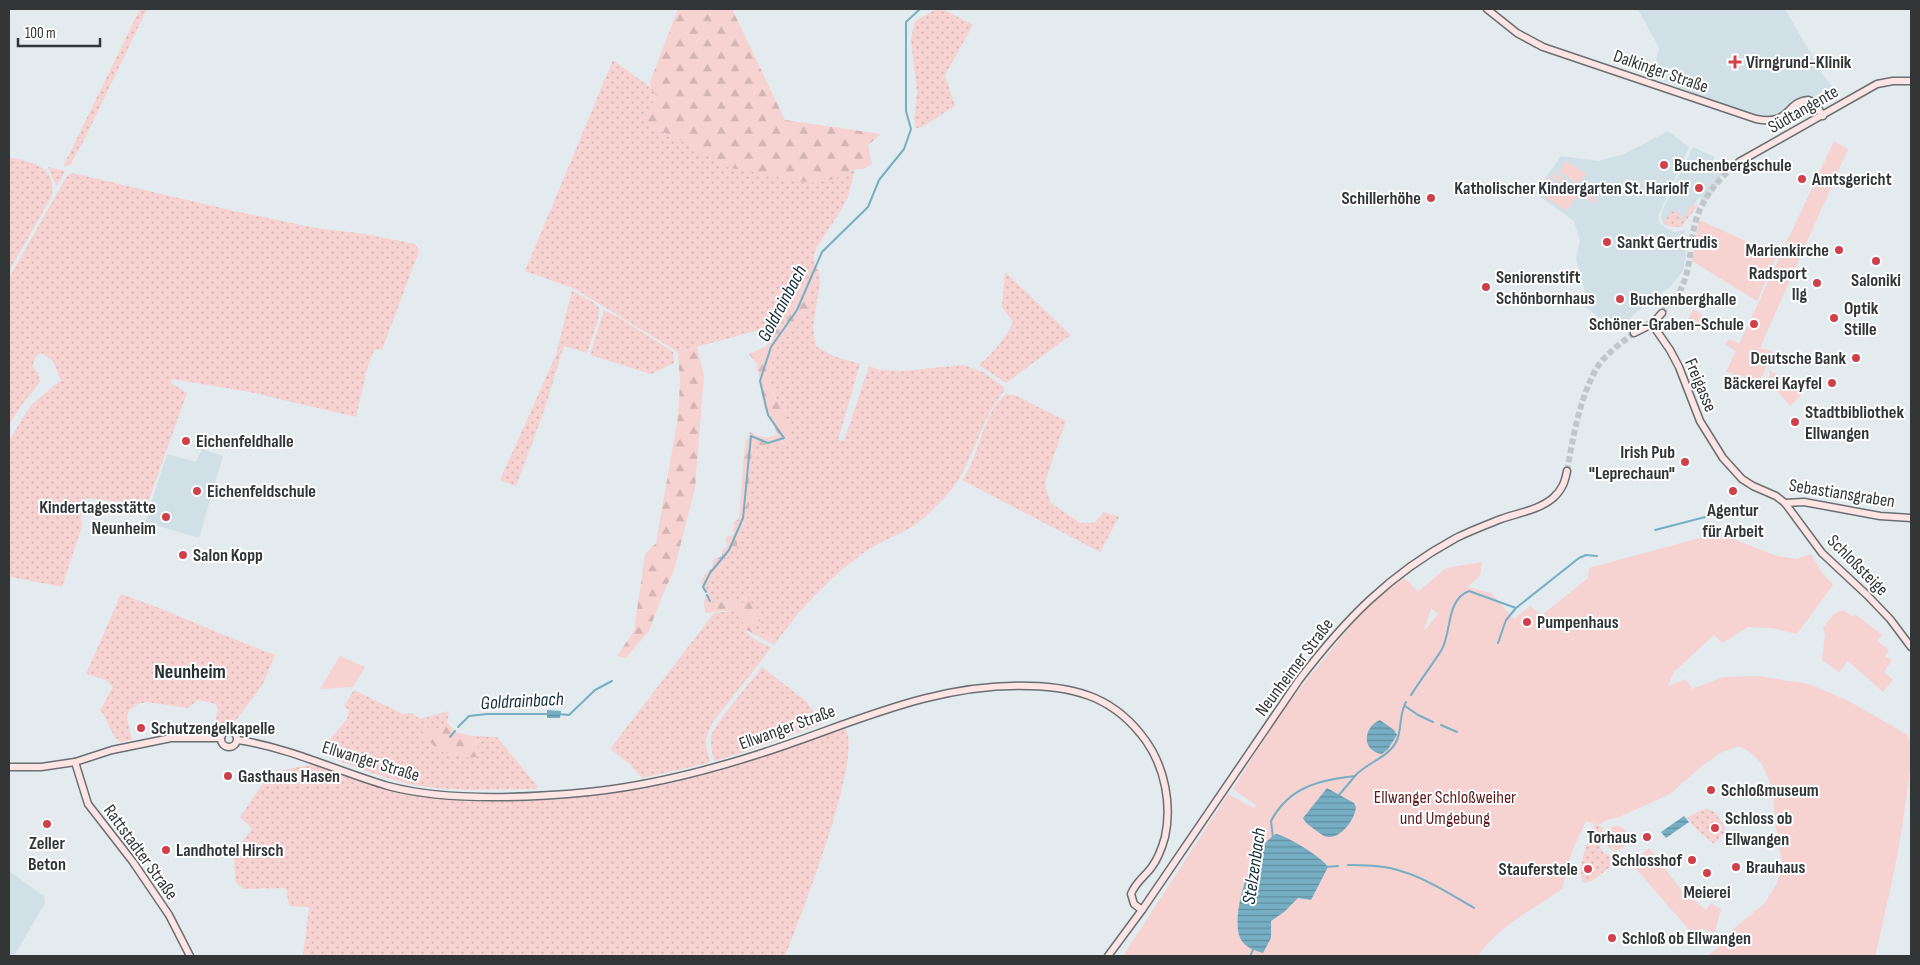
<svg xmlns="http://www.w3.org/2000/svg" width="1920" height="965" font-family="'Sofia Sans Condensed',sans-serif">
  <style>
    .built { fill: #d0e0e6 }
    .grass { fill: url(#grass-dots) }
    .forest { fill: url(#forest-firs) }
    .green { fill: #f6d2d1; fill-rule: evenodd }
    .water { fill: url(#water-rules) }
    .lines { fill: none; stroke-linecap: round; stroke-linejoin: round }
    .stream { stroke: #76aec3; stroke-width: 2 }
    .secondary-tunnel { stroke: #c0c7ca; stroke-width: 6; stroke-dasharray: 6 3; stroke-linecap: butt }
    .secondary-casing { stroke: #686f72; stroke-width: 9 }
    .secondary { stroke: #ffe4e4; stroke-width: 6 }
    .poi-dot { fill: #d0404a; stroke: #fff; stroke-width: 2 }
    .labels { text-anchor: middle; stroke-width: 4; stroke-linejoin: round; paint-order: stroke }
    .poi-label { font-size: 18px; font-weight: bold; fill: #333637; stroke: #fff; text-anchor: start }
    .street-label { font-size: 18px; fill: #333637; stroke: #fff }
    .park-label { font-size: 18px; fill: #5e1c20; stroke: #fff }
    .water-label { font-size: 19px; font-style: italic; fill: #122e38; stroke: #fff }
    .quarter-label { font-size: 20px; font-weight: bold; fill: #293032; stroke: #fff }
  </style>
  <defs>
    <pattern id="grass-dots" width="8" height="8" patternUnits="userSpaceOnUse" patternTransform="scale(1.25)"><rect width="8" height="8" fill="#f6d2d1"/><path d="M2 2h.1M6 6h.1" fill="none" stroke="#d3b5b4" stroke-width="1.8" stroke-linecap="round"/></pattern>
    <pattern id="forest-firs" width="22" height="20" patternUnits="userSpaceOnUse" patternTransform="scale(1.25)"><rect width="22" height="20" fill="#f6d2d1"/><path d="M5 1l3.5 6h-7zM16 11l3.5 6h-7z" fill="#d3b5b4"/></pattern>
    <pattern id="water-rules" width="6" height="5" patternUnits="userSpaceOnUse" patternTransform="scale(1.25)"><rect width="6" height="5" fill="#76aec3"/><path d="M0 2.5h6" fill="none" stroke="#618e9f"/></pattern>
  </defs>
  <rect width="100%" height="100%" fill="#e3ebef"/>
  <!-- built -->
  <g class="built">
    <polygon points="1638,9 1785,9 1823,75 1834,89 1768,120 1708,99 1652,76 1659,48"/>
    <polygon points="1668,131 1689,147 1658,216 1660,224 1667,229 1675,232 1685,230 1686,256 1683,271 1670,287 1634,314 1619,332 1581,304 1585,291 1576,259 1580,241 1574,221 1535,193 1561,156 1598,161 1624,154"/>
    <polygon points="1693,147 1714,157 1713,164 1723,168 1716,188 1707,201 1699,197 1680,227 1665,225 1661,218 1663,209"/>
    <polygon points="202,449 223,456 199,538 145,522 167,454 196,462"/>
    <polygon points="9,871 44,896 45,903 14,956 9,956"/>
  </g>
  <!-- grass -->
  <g class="grass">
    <polygon points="140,9 147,9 84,140 70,165 63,167"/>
    <polygon points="937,9 943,9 973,25 945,75 955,106 922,127 916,128 914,119 917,93 911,40 915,21"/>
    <polygon points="613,60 651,88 657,97 644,115 646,123 687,144 834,179 855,169 848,196 840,212 816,248 814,256 815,267 807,284 794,299 789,317 783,327 777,328 772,333 762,329 678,352 575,289 525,271"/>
    <path d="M9 157C33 163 56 165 52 196L9 271Z"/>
    <polygon points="48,167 65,171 58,185 56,185"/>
    <path d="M72 173 230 210 315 228 365 234 415 244 419 251 382 350H374L367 369 356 417 250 392 172 379 171 383 187 393 147 505 86 498 81 519 82 526 62 587 11 577 9 570V440L31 405 61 380C53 365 58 361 40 353L36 357 32 366 38 373 40 382 21 406 9 425V278L67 176Z"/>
    <polygon points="1698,205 1681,227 1672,227 1663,223 1673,210 1683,217 1678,222 1683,220 1691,206"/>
    <path d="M819 269 820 281 813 328 816 346 833 356 860 364 838 440 844 441 869 366 880 370 902 371 963 365 983 372 1004 387V391C981 419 975 455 955 485 948 495 938 504 929 513 912 531 888 537 868 550 832 574 802 607 777 641L755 630 747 597 743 603 731 601 713 604 705 587 709 579 714 578 732 550 737 547 738 536 746 519 751 495 748 471 755 444 773 445 785 427 769 377 774 351 807 309 809 292Z"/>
    <path d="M1005 272 1071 335 1006 383 979 365C992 354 1006 338 1013 322L1002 307Z"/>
    <polygon points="572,291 593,302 599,308 598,320 587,353 564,346 544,411 516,486 500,480 556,355"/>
    <polygon points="604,310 625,321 673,352 674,363 651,374 590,355"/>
    <path d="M1006 394 1017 396 1066 421 1045 482 1047 493 1051 503 1080 523H1094L1104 512 1119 517 1100 552 962 480C981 455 981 414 1006 394Z"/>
    <path d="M121 594C173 612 223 636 275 655L263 684 234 723 224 725 218 729H214L218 708 215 704 198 700 188 708 147 702 138 704 129 710 127 718 132 740 120 742C111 736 108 719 100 710L113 687 106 680 86 674Z"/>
    <path d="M731 611 738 612 742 615C743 637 754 638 771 648L713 722C708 732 704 740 707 751 708 756 710 758 709 763L642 778 630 764 610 749 714 613Z"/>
    <path d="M762 667 806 701 822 724 741 753 715 761C712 753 710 746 711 737 712 727 753 679 762 667Z"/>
    <path d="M354 690 403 714 412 713 420 719 449 711 447 722 435 730H430L422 725 421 731 481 756 473 736 497 737 537 786 536 789C494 789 448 793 406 783 376 776 347 764 319 753L347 719 349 710 344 706Z"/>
    <path d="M844 727C867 749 798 924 785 956H303L309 907 289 906 286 888 243 889 235 881 234 852 252 829 240 817 270 773 309 765 311 763 394 791 447 798 624 790 677 782Z"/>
    <polygon points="1708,809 1715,812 1725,827 1724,833 1714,844 1696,829 1687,818 1701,810"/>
    <path d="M1595 824 1603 828 1600 847 1604 854 1615 855 1619 854 1622 858 1593 880 1585 883C1573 875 1590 835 1595 824Z"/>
  </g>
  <!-- forest -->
  <g class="forest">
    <polygon points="678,9 732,9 785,120 881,134 868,145 872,164 864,169 855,169 834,179 811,183 726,167 687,144 646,123 644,115 657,97 651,88 650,82"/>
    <path d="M815 267 818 270 809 292 807 309 774 351 769 377 776 401 787 407 785 426 791 427 789 438 784 445H755L748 470 751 495 746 519 738 536 737 547 732 550 714 578 709 579 705 587 707 591 704 592 701 582 705 574 712 568 713 560 722 556V550L727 547 726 537 733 535 734 522 739 519 745 444 750 432C759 437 768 440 778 434L764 408 757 364 749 354 767 346 766 341 759 336 762 329 772 333 777 328 783 327 789 317 794 299 807 284Z"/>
    <polygon points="697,347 704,375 695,488 674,570 660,601 649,631 626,658 617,656 634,631 645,554 656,543 678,417 680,381 678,352"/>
    <path d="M708 595 713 604 731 601 743 603 747 596 760 620 755 630 777 641 774 645 743 628 742 616C732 607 717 612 705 613L704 601 706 596Z"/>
    <path d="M447 722 457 733 473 736 481 756 469 758 438 751 421 731 422 724C434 733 436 729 447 722Z"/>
  </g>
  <!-- green -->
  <g class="green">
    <polygon points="1834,141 1848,149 1760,348 1772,351 1760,382 1744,379 1744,377 1726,372 1736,351 1725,344 1729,339 1739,344"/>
    <polygon points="1566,161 1586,173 1579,184 1559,172"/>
    <polygon points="1554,173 1597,200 1595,203 1552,177"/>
    <polygon points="1546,177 1577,196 1567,211 1537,192"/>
    <polygon points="1699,220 1777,255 1757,301 1692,261"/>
    <polygon points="1693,309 1708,318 1701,328 1688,319"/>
    <polygon points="1770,370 1802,394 1790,406 1769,381"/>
    <path d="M1718 533 1777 556 1797 559 1811 554 1822 573 1833 585 1797 634 1772 628 1748 627 1722 643 1714 635 1674 672 1668 686 1686 679 1692 689 1723 677 1758 676 1809 684 1847 700 1908 735C1914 752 1909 775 1907 793 1900 848 1888 902 1875 956H1704L1710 954 1722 944 1732 930 1765 903 1777 883 1782 862 1775 822 1773 790 1762 764 1750 752 1739 746 1720 753 1702 766 1670 794 1617 818 1609 819 1598 825 1586 821 1573 849 1562 889C1534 908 1498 927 1478 956H1123L1228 794 1254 808 1256 805 1233 789 1283 709 1375 596 1405 578 1418 592 1446 568 1482 562 1480 576 1467 587 1491 593 1514 619 1530 606 1542 615 1588 578 1589 568ZM1431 608 1438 614 1423 632 1431 609Z"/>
    <polygon points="1843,610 1853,617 1855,614 1882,635 1877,641 1889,650 1885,656 1892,660 1884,672 1893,680 1883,692 1848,661 1839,672 1822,660 1825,635 1823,628 1834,614"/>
    <polygon points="340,656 365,667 353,687 320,689"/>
    <circle cx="1616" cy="838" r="12"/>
    <polygon points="1649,848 1682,891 1706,910 1711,903 1721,909 1715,932 1702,929 1690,931 1631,863"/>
  </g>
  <!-- water -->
  <g class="water">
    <polygon points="547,710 561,711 560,718 547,718"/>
    <path d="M1380 720 1394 730 1397 735 1388 749 1382 754C1361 751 1363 727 1380 720Z"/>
    <path d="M1327 788 1354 803 1356 807C1355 820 1339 842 1324 836 1320 834 1317 831 1314 829 1309 825 1305 823 1303 818Z"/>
    <polygon points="1684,816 1689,822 1666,838 1661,832"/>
    <path d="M1276 834C1287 836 1322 857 1328 867L1311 900 1298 898 1284 912 1271 921V938L1263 953C1253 950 1242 946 1239 935 1232 909 1252 847 1276 834Z"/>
  </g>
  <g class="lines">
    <!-- stream -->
    <g class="stream">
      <polyline points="1655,530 1713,515"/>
      <polyline points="706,592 703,587 710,573 729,550 743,518 751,436 768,443 784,438 768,415 760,381 771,347 797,310 822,252 868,207 879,180 904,149 911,129 906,111 906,22 920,9"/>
      <polyline points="707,595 710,601"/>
      <polyline points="1498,643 1506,620 1516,608"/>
      <path d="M1411 695C1421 679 1433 664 1442 649 1452 630 1446 600 1469 591L1516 608 1579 558 1586 555 1597 556"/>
      <polyline points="1405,706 1418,715 1433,722"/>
      <polyline points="558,714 569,715 595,690 612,681"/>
      <polyline points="1441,725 1457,732"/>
      <polyline points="458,727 469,716 487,714 549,714"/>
      <polyline points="450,737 455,731"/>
      <polyline points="1339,795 1355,776"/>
      <path d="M1273 838 1271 821C1289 787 1319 780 1355 776 1366 763 1390 757 1397 740 1402 728 1399 714 1406 702"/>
      <path d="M1348 865C1362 865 1376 865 1390 868 1421 875 1447 892 1474 908"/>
      <polyline points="1325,867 1338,866"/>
      <polyline points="1250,956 1254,948"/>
    </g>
    <!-- secondary-tunnel -->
    <g class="secondary-tunnel">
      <path d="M1662 313C1668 305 1677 297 1681 289 1692 266 1689 246 1695 224 1701 199 1719 178 1739 162"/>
      <path d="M1567 471C1573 437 1579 402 1595 371 1603 356 1621 343 1634 333"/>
    </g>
    <defs>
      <g id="secondary">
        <path d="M1487 9 1517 33 1543 47 1756 119C1791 126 1785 102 1808 100L1815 103 1823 116"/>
        <polyline points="1739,162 1877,84 1893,81 1911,81"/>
        <polyline points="1652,324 1670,350 1679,367 1700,421 1723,458 1742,479 1753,486 1776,496 1785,503 1822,553 1867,595 1890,619 1911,647"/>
        <polyline points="1634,333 1652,324 1662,313"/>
        <polyline points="1785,503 1804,502 1880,516 1911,518"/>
        <circle cx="229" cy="739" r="8"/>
        <path d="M238 740C290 748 337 771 388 786 448 802 527 798 589 792 647 786 703 772 759 754 850 725 931 683 1029 686 1079 687 1116 699 1146 741 1165 768 1172 805 1165 837 1162 848 1158 859 1151 868 1144 877 1135 883 1131 894L1134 904 1142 910"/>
        <polyline points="75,762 88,804 133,862 169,915 190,956"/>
        <polyline points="9,767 41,767 75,762 112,750 171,738 221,738"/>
        <path d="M1108 956 1142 910 1299 680C1345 620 1388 575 1456 538 1470 531 1486 525 1501 519 1518 513 1539 510 1553 498 1562 490 1565 482 1567 471"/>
      </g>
    </defs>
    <!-- secondary casing -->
    <use href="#secondary" class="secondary-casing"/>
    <!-- secondary -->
    <use href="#secondary" class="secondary"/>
  </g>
  <!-- markers -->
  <g class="poi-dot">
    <path d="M1732.5 54.5h5v5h5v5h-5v5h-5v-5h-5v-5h5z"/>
    <circle cx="1664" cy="165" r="5"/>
    <circle cx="1802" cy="179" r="5"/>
    <circle cx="1699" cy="188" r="5"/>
    <circle cx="1431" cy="198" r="5"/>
    <circle cx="1607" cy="242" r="5"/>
    <circle cx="1839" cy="250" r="5"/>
    <circle cx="1876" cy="261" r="5"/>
    <circle cx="1817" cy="283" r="5"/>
    <circle cx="1486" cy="287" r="5"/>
    <circle cx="1620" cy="299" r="5"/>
    <circle cx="1834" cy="318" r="5"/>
    <circle cx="1754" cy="324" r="5"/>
    <circle cx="1856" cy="358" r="5"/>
    <circle cx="1832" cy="383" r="5"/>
    <circle cx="1795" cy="422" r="5"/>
    <circle cx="186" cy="441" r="5"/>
    <circle cx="1685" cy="462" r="5"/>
    <circle cx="197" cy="491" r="5"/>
    <circle cx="1733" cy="491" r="5"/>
    <circle cx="166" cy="517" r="5"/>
    <circle cx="183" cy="555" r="5"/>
    <circle cx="1527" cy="622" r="5"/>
    <circle cx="141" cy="728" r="5"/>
    <circle cx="228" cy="776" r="5"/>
    <circle cx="1711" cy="790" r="5"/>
    <circle cx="47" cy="824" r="5"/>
    <circle cx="1715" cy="828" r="5"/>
    <circle cx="1647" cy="837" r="5"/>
    <circle cx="166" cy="850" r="5"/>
    <circle cx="1692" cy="860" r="5"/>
    <circle cx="1736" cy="867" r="5"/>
    <circle cx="1588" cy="869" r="5"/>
    <circle cx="1707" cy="873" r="5"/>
    <circle cx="1612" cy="938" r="5"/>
  </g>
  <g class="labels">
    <!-- poi labels -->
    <g class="poi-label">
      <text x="1746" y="68">Virngrund-Klinik</text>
      <text x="1674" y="171">Buchenbergschule</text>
      <text x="1812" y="185">Amtsgericht</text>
      <text x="1689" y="194" text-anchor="end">Katholischer Kindergarten St. Hariolf</text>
      <text x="1421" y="204" text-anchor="end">Schillerhöhe</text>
      <text x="1617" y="248">Sankt Gertrudis</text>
      <text x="1829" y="256" text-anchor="end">Marienkirche</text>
      <text x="1807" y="279" text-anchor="end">Radsport<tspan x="1807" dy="21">Ilg</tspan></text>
      <text x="1496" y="283">Seniorenstift<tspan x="1496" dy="21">Schönbornhaus</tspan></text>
      <text x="1876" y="286" text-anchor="middle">Saloniki</text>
      <text x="1630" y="305">Buchenberghalle</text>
      <text x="1844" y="314">Optik<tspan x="1844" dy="21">Stille</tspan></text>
      <text x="1744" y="330" text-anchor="end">Schöner-Graben-Schule</text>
      <text x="1846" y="364" text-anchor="end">Deutsche Bank</text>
      <text x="1822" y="389" text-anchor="end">Bäckerei Kayfel</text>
      <text x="1805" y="418">Stadtbibliothek<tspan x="1805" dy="21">Ellwangen</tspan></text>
      <text x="196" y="447">Eichenfeldhalle</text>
      <text x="1675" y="458" text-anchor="end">Irish Pub<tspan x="1675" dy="21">"Leprechaun"</tspan></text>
      <text x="207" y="497">Eichenfeldschule</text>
      <text x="156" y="513" text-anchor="end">Kindertagesstätte<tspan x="156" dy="21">Neunheim</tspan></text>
      <text x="1733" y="516" text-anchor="middle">Agentur<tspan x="1733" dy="21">für Arbeit</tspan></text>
      <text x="193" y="561">Salon Kopp</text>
      <text x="1537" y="628">Pumpenhaus</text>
      <text x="151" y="734">Schutzengelkapelle</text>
      <text x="238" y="782">Gasthaus Hasen</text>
      <text x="1721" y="796">Schloßmuseum</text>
      <text x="1725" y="824">Schloss ob<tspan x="1725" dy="21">Ellwangen</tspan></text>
      <text x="1637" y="843" text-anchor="end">Torhaus</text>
      <text x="47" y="849" text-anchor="middle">Zeller<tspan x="47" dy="21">Beton</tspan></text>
      <text x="176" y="856">Landhotel Hirsch</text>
      <text x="1682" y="866" text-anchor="end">Schlosshof</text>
      <text x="1746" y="873">Brauhaus</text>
      <text x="1578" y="875" text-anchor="end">Stauferstele</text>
      <text x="1707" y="898" text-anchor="middle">Meierei</text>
      <text x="1622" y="944">Schloß ob Ellwangen</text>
    </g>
    <!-- street labels -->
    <g class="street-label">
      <text transform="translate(1661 71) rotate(19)" y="6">Dalkinger Straße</text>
      <text transform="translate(1803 109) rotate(-30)" y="6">Südtangente</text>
      <text transform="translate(1701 385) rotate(67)" y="6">Freigasse</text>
      <text transform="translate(1842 493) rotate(9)" y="6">Sebastiansgraben</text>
      <text transform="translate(1858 565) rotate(45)" y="6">Schloßsteige</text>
      <text transform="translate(1294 667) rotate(-53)" y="6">Neunheimer Straße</text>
      <text transform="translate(787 727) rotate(-20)" y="6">Ellwanger Straße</text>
      <text transform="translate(371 761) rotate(17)" y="6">Ellwanger Straße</text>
      <text transform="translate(141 852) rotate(54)" y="6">Rattstadter Straße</text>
    </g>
    <!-- park labels -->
    <g class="park-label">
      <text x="1445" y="803">Ellwanger Schloßweiher<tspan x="1445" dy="21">und Umgebung</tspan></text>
    </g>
    <!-- water labels -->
    <g class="water-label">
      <text transform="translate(781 303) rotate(-62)" y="7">Goldrainbach</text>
      <text transform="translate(522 700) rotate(-3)" y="7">Goldrainbach</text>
      <text transform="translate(1253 866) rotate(-82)" y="7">Stelzenbach</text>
    </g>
    <!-- quarter labels -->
    <g class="quarter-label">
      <text x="190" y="678">Neunheim</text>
    </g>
  </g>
  <!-- border -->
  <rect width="1920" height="965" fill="none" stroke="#333637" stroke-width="20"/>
  <!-- scale -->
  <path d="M18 38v8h82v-8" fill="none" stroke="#333637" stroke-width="2.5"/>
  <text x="25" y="38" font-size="15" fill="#333637" stroke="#ffffff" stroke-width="4" paint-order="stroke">100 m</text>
</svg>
